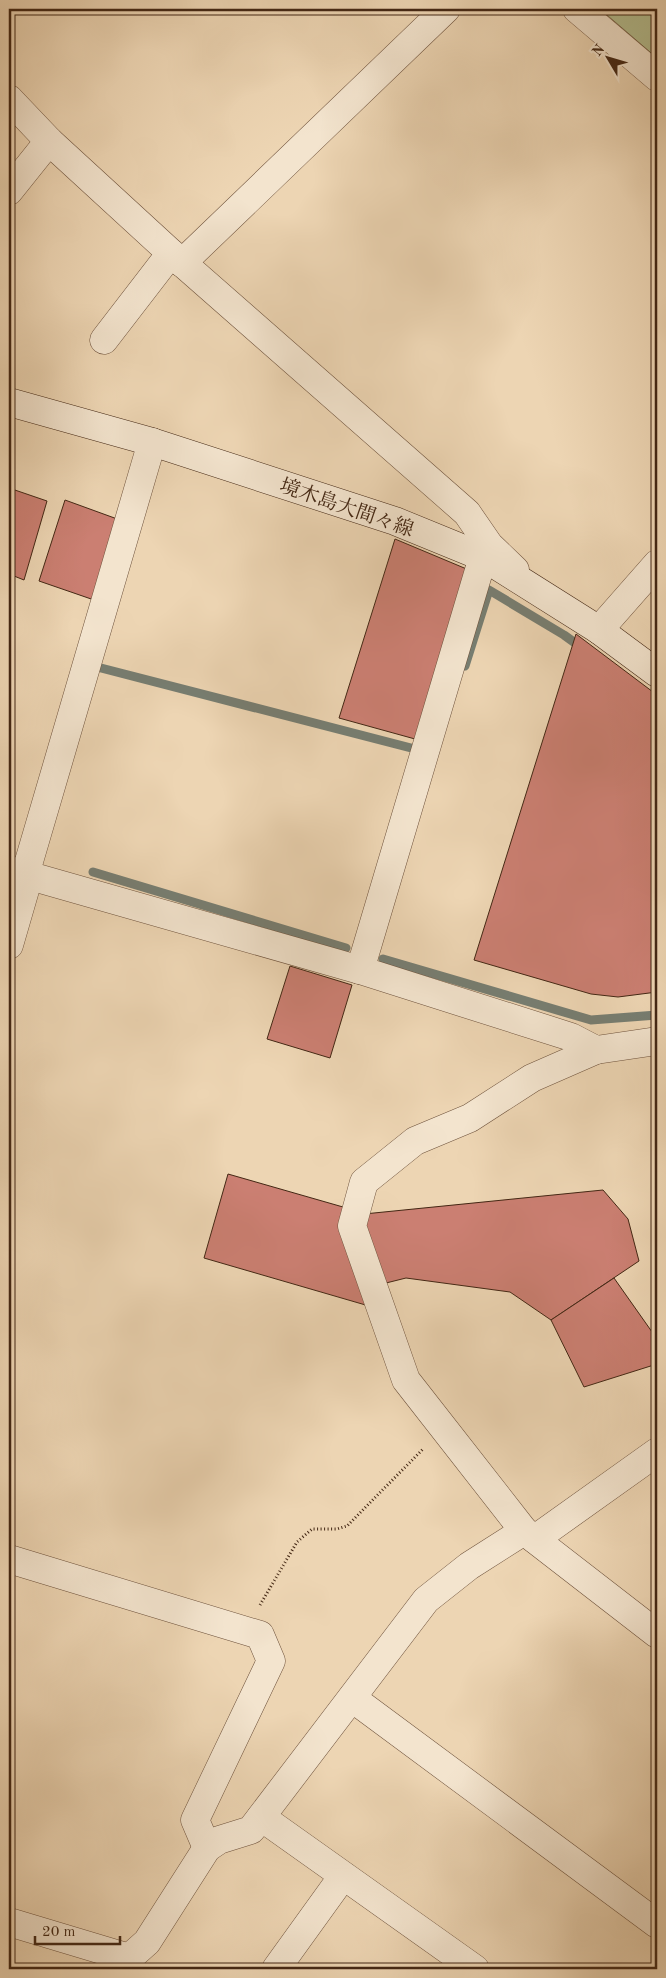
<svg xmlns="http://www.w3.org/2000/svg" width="666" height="1978" font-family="'Old Standard TT','Noto Serif JP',serif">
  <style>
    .green { fill: #b4be90; stroke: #7c7252 }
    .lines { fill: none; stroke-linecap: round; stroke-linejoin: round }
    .stream { stroke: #777e72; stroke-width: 9 }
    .building { fill: #cb7f72; stroke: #432714 }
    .minor-casing { stroke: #6e523c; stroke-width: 29 }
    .secondary-casing { stroke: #432714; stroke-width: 29 }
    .path { stroke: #432714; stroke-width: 3; stroke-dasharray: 1 2.5; stroke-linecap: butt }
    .minor { stroke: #f3e4ce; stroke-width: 28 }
    .secondary { stroke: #f3e4ce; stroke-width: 28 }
    .labels { text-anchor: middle; stroke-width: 5; stroke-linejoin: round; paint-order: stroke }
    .street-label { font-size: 20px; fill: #432714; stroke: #f3e4ce }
  </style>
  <rect width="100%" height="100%" fill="#edd5b3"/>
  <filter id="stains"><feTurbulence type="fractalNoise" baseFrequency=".004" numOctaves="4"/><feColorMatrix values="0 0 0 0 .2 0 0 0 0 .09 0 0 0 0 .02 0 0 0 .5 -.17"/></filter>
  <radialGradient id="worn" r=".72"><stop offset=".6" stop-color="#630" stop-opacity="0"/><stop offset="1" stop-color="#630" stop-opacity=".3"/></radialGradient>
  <!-- green -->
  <polygon class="green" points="600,9 657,9 657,58"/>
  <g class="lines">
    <!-- stream -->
    <g class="stream">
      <polyline points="465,666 489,590 564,635 582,648"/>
      <polyline points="101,668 415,749"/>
      <polyline points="93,872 346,948"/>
      <polyline points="383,959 591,1020 657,1015"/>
    </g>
  </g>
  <!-- building -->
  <g class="building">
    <polygon points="9,488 47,501 24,580 9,574"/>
    <polygon points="65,500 120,520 97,601 39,581"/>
    <polygon points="395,539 469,570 415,739 339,718"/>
    <polygon points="576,634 657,695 657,992 618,997 591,994 474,960"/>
    <polygon points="290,966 352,985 330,1058 267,1039"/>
    <polygon points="228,1174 343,1207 369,1306 204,1258"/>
    <polygon points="603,1190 628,1219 639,1261 551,1320 510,1292 406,1278 382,1284 364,1218 364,1214"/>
    <polygon points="614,1278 657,1339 657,1364 584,1387 551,1320"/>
  </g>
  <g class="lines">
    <defs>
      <g id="minor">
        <polyline points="577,9 657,77"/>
        <polyline points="9,99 49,141 171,253 467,513 489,545 515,570"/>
        <polyline points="9,191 49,141"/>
        <polyline points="182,263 446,9"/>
        <polyline points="104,340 171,253"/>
        <polyline points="599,630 657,564"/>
        <polyline points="9,870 360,970 571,1037 596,1050 657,1041"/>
        <polyline points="25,875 152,442"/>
        <polyline points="9,945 29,876"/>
        <polyline points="360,970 483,557"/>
        <polyline points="596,1050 532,1078 470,1118 415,1141 364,1182 352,1226 406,1380 524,1531 657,1634"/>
        <polyline points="535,1539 657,1452"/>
        <polyline points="9,1559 260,1635 271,1661 195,1820 207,1848"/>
        <polyline points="352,1698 657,1924"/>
        <polyline points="261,1817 475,1969"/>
        <polyline points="9,1922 129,1958"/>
        <polyline points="123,1969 129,1958 147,1942 207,1848 219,1840 251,1830 426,1600 469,1566 524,1531"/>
        <polyline points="276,1969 343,1876"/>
      </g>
      <polyline id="secondary" points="9,402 152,442 395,521 483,557 599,630 657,673"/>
    </defs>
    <!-- minor casing -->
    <use href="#minor" class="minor-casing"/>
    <!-- secondary casing -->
    <use href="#secondary" class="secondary-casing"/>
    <!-- path -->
    <polyline class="path" points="260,1605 297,1542 312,1529 337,1529 347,1526 424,1448"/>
    <!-- minor -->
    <use href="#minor" class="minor"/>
    <!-- secondary -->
    <use href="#secondary" class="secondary"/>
  </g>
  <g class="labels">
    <!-- street labels -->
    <g class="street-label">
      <text transform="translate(347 507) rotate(19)" y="7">境木島大間々線</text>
    </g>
  </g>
  <!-- margin -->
  <rect width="666" height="1978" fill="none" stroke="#edd5b3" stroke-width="30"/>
  <rect x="10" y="10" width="646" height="1958" fill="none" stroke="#432714" stroke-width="2.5"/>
  <rect x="15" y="15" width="636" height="1948" fill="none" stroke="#432714"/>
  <!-- north arrow -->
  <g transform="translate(608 58) rotate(308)" stroke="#f3e4ce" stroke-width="4" paint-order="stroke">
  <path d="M0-4L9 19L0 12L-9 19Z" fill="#432714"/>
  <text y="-8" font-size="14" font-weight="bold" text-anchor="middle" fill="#432714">N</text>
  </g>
  <!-- scale -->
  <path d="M35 1936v8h85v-8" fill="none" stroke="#432714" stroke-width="2.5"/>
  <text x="42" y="1936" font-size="15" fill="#432714" stroke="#f3e4ce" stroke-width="4" paint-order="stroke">20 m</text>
  <rect width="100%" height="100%" filter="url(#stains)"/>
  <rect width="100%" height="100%" fill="url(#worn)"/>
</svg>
